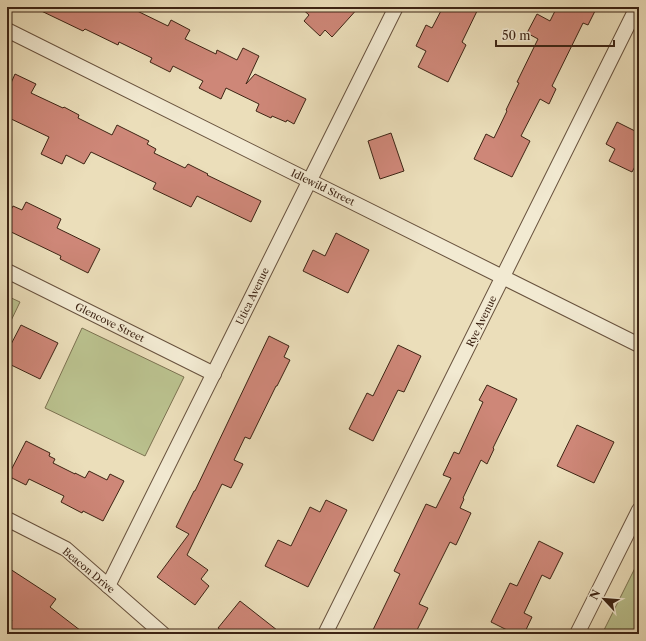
<svg xmlns="http://www.w3.org/2000/svg" width="646" height="641" font-family="'Libre Caslon Text',serif">
  <style>
    .green { fill: #bac18e; stroke: #7c7251 }
    .building { fill: #ce8778; stroke: #3d2414 }
    .lines { fill: none; stroke-linecap: round; stroke-linejoin: round }
    .street-casing { stroke: #68523e; stroke-width: 16 }
    .street { stroke: #f2ead2; stroke-width: 14 }
    .labels { text-anchor: middle; stroke-width: 3; stroke-linejoin: round; paint-order: stroke }
    .street-label { font-size: 10px; fill: #3d2414; stroke: #f2ead2 }
  </style>
  <rect width="100%" height="100%" fill="#ebdeba"/>
  <filter id="stains"><feTurbulence type="fractalNoise" baseFrequency=".005" numOctaves="4"/><feColorMatrix values="0 0 0 0 .2 0 0 0 0 .09 0 0 0 0 .02 0 0 0 .5 -.17"/></filter>
  <radialGradient id="worn" r=".72"><stop offset=".6" stop-color="#630" stop-opacity="0"/><stop offset="1" stop-color="#630" stop-opacity=".3"/></radialGradient>
  <!-- green -->
  <g class="green">
    <polygon points="7,296 20,302 7,329"/>
    <polygon points="82,328 184,377 145,456 45,408"/>
    <polygon points="639,560 639,634 602,634"/>
  </g>
  <!-- building -->
  <g class="building">
    <polygon points="33,7 129,7 168,26 171,20 190,30 185,39 216,54 217,50 237,60 243,48 259,56 246,84 255,74 306,99 294,124 287,120 286,122 272,116 271,118 256,111 259,104 226,88 221,99 199,88 203,81 173,66 170,72 150,62 152,58 119,42 118,45 85,29 83,31"/>
    <polygon points="300,7 359,7 332,37 325,30 320,36 304,21 309,15"/>
    <polygon points="443,7 479,7 462,42 466,45 448,82 418,67 426,51 416,46 426,25 432,28"/>
    <polygon points="557,7 597,7 588,25 583,23 552,86 556,89 549,104 540,99 521,136 530,141 512,177 474,159 486,134 494,138 507,111 506,110 519,83 517,82 538,39 527,33 537,14 550,21"/>
    <polygon points="15,74 36,84 31,93 63,108 64,107 79,115 78,118 112,135 117,125 149,141 147,144 156,149 154,153 185,168 188,164 208,174 207,175 261,201 251,222 197,196 191,207 153,189 156,183 91,152 84,164 66,155 62,164 41,154 49,137 7,117 7,92"/>
    <polygon points="617,122 639,133 639,159 632,172 609,161 615,149 606,144"/>
    <polygon points="391,133 404,171 380,179 368,141"/>
    <polygon points="26,202 61,219 57,228 100,249 88,273 60,259 61,256 7,230 7,217 13,206 22,210"/>
    <polygon points="336,233 369,250 348,293 303,271 313,250 325,256"/>
    <polygon points="21,325 58,343 40,379 7,363 7,352"/>
    <polygon points="269,336 289,346 284,357 290,360 277,386 276,386 250,439 245,437 234,460 243,464 231,488 222,484 187,555 208,570 201,579 209,586 195,605 157,577 189,534 176,527 194,491 195,491"/>
    <polygon points="398,345 421,356 404,392 398,390 373,441 349,429 367,393 373,396"/>
    <polygon points="487,385 517,399 493,448 494,449 487,464 481,460 463,498 464,499 460,508 471,513 456,545 450,542 419,604 428,608 415,634 371,634 400,574 394,571 426,504 436,508 451,478 443,475 454,452 459,454 483,402 479,400"/>
    <polygon points="577,425 614,442 594,483 557,466"/>
    <polygon points="26,441 50,453 49,456 55,459 53,463 75,474 75,473 85,478 89,471 107,480 110,474 124,481 103,521 83,511 82,513 61,502 64,496 29,479 26,485 8,476"/>
    <polygon points="326,500 347,510 308,587 265,566 278,540 291,546 310,507 320,512"/>
    <polygon points="539,541 563,553 550,579 542,575 524,613 532,617 524,634 515,634 491,622 510,583 517,586"/>
    <polygon points="7,567 56,599 50,607 85,634 7,634 7,628 12,620 7,616"/>
    <polygon points="240,601 282,634 226,634 218,628"/>
  </g>
  <g class="lines">
    <defs>
      <g id="street">
        <polyline points="7,30 639,345"/>
        <polyline points="7,271 214,374"/>
        <polyline points="7,519 66,549 163,634"/>
        <polyline points="108,586 396,7"/>
        <polyline points="325,634 637,7"/>
        <polyline points="577,634 639,510"/>
      </g>
    </defs>
    <!-- street casing -->
    <use href="#street" class="street-casing"/>
    <!-- street -->
    <use href="#street" class="street"/>
  </g>
  <g class="labels">
    <!-- street labels -->
    <g class="street-label">
      <text transform="translate(323 187) rotate(26)" y="4">Idlewild Street</text>
      <text transform="translate(252 296) rotate(-64)" y="4">Utica Avenue</text>
      <text transform="translate(481 321) rotate(-64)" y="4">Rye Avenue</text>
      <text transform="translate(110 322) rotate(26)" y="4">Glencove Street</text>
      <text transform="translate(89 570) rotate(40)" y="4">Beacon Drive</text>
    </g>
  </g>
  <!-- margin -->
  <rect width="646" height="641" fill="none" stroke="#ebdeba" stroke-width="24"/>
  <rect x="8" y="8" width="630" height="625" fill="none" stroke="#3d2414" stroke-width="2"/>
  <rect x="12" y="12" width="622" height="617" fill="none" stroke="#3d2414"/>
  <!-- north arrow -->
  <g transform="translate(604 599) rotate(296)" stroke="#f2ead2" stroke-width="3" paint-order="stroke">
  <path d="M0-3L7 15L0 10L-7 15Z" fill="#3d2414"/>
  <text y="-6" font-size="11" font-weight="bold" text-anchor="middle" fill="#3d2414">N</text>
  </g>
  <!-- scale -->
  <path d="M496 40v6h118v-6" fill="none" stroke="#3d2414" stroke-width="2"/>
  <text x="502" y="40" font-size="12" fill="#3d2414" stroke="#f2ead2" stroke-width="3" paint-order="stroke">50 m</text>
  <rect width="100%" height="100%" filter="url(#stains)"/>
  <rect width="100%" height="100%" fill="url(#worn)"/>
</svg>
